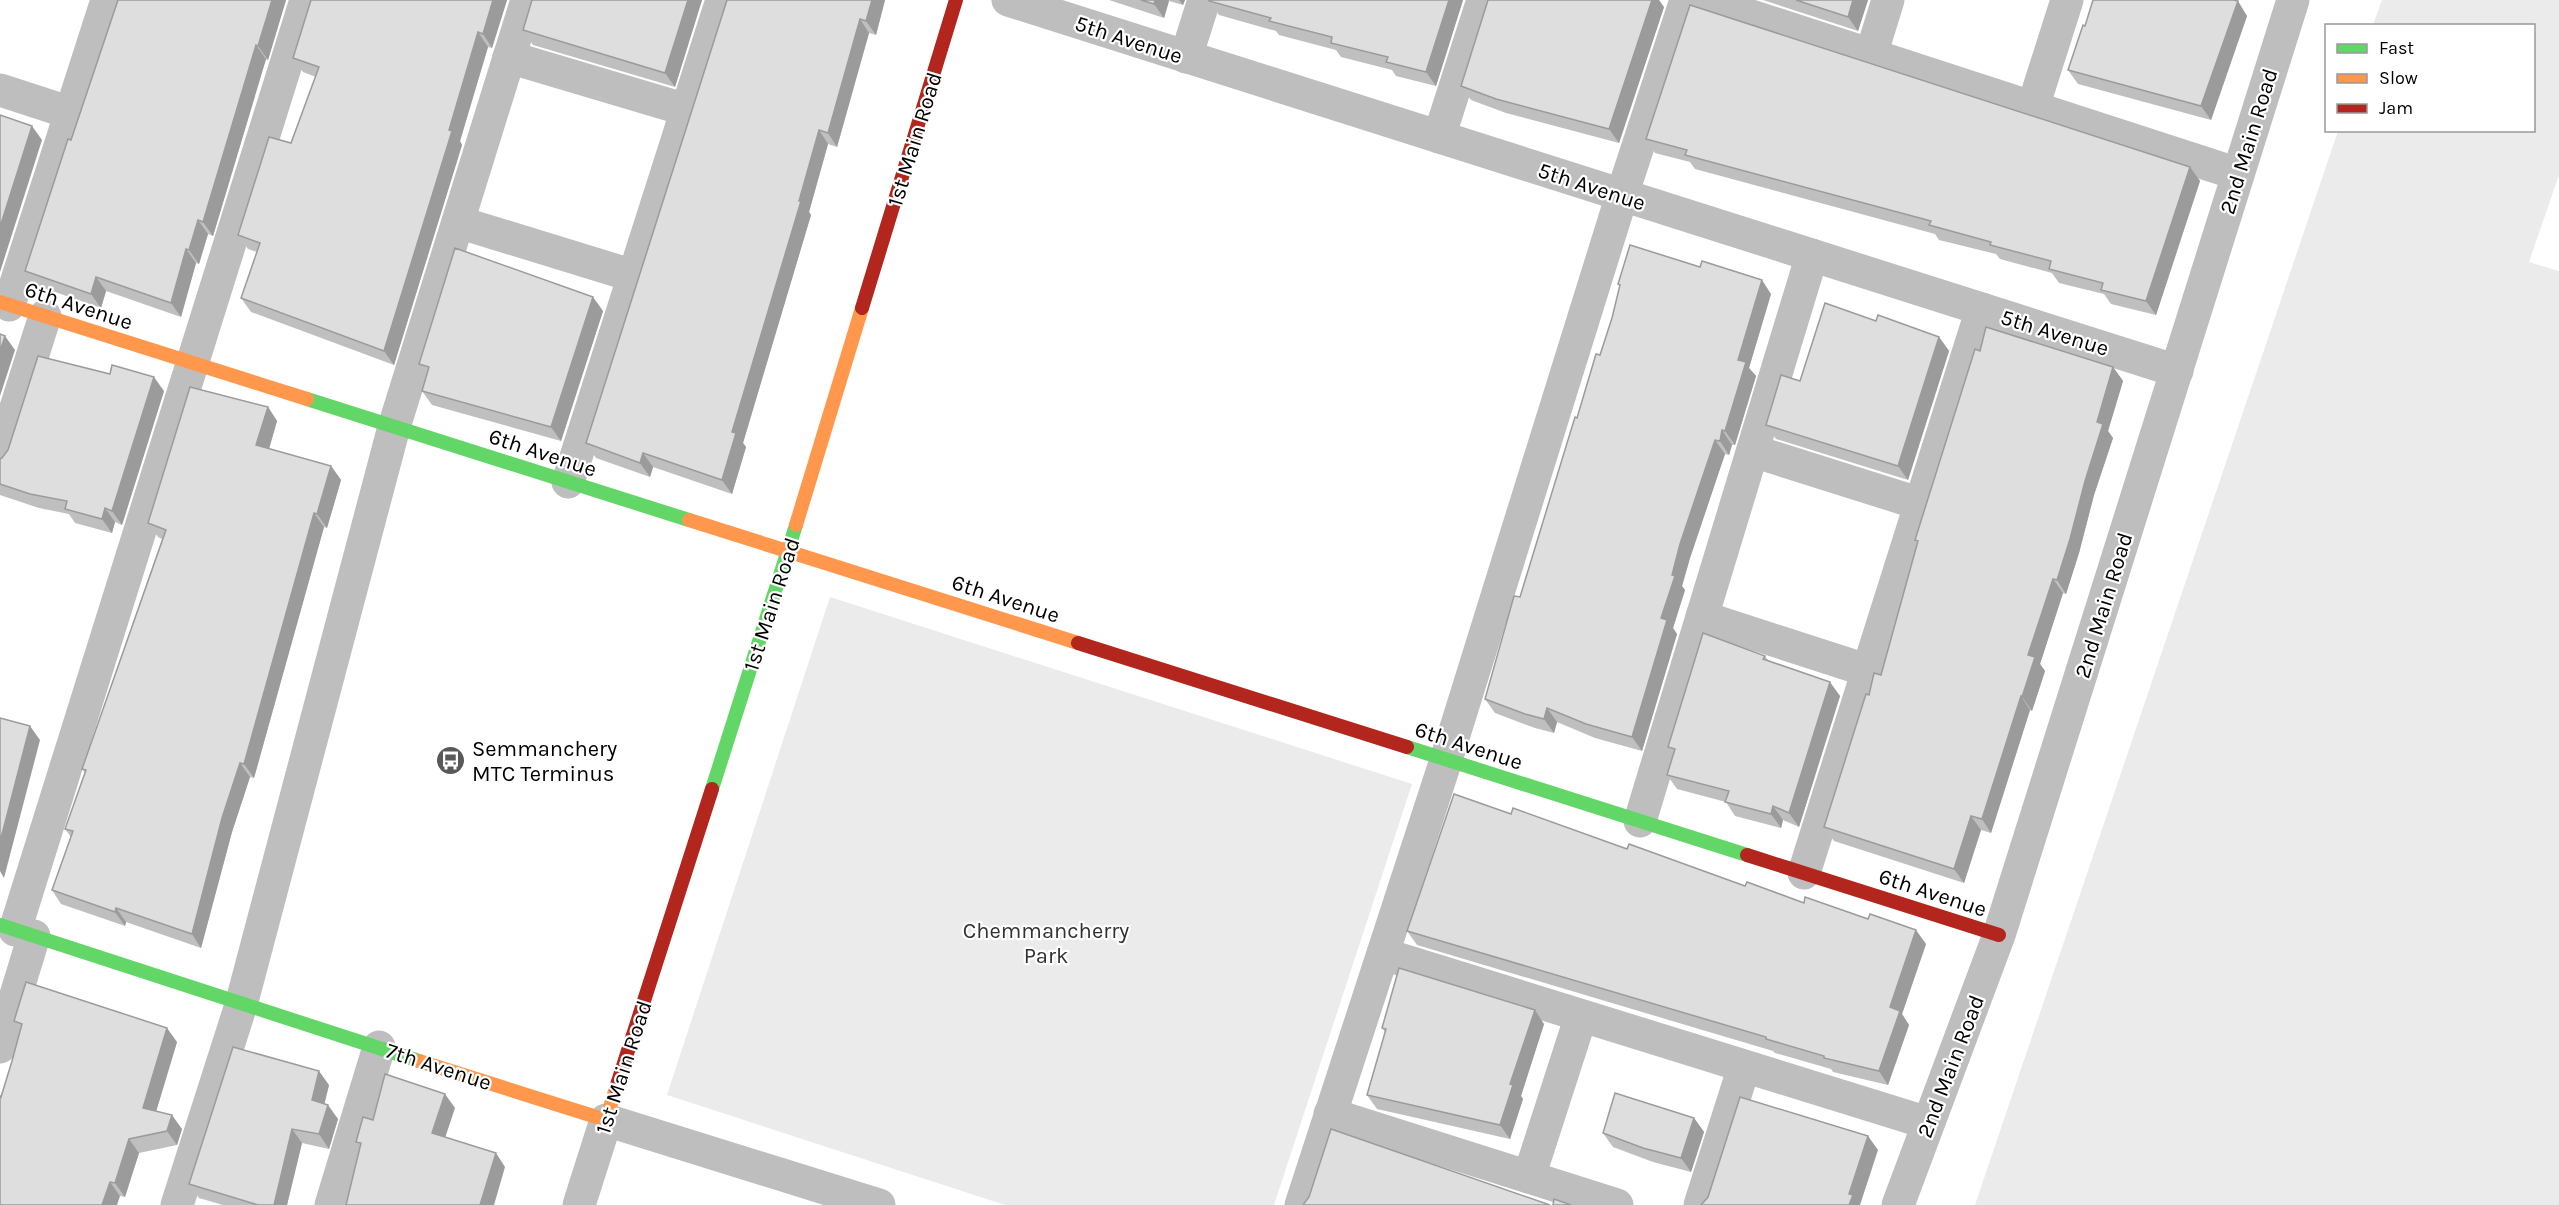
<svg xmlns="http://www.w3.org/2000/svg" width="2559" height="1205" font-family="Karla,sans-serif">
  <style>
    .green { fill: #ebebeb }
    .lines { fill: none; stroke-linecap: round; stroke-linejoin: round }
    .street { stroke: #bebebe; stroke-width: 33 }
    .fast { stroke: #63d668; stroke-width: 14 }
    .slow { stroke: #ff974d; stroke-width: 14 }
    .jam { stroke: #b3261e; stroke-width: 14 }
    .wall { fill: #bfbfbf }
    .shaded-wall { fill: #9b9b9b }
    .building { fill: #dedede; stroke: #9b9b9b; stroke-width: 1.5 }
    .labels { text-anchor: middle; stroke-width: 4.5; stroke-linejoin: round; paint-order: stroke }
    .street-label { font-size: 22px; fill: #000; stroke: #fff }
    .poi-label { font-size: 22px; fill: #000; stroke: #fff; text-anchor: start }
    .park-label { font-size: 22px; fill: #313131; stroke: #fff }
  </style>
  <rect width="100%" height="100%" fill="#fff"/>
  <!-- green -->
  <g class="green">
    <polygon points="2382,0 2559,0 2559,175 2529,262 2559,271 2559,1205 1975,1205 2338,131 2534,130 2534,26 2373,25"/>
    <polygon points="830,597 1412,784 1274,1205 1005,1205 667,1095"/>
  </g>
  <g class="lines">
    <!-- street -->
    <g class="street">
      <polyline points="1008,0 2177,371"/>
      <polyline points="1702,0 2238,174"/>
      <polyline points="1871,55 1888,0"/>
      <polyline points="509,57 687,110"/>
      <polyline points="1186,57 1204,0"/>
      <polyline points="0,90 71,113"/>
      <polyline points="2033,107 2067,0"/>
      <polyline points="1439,137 1483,0"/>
      <polyline points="458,222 634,276"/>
      <polyline points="9,305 107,0"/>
      <polyline points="1753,451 1921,504"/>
      <polyline points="0,458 45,316"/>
      <polyline points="568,482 722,0"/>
      <polyline points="1702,617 1869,671"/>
      <polyline points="1640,821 1812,255"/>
      <polyline points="1804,873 1982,309"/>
      <polyline points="15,930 306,0"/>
      <polyline points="1383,954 1928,1123"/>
      <polyline points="0,1047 34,936"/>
      <polyline points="1330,1114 1617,1205"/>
      <polyline points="1529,1177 1581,1016"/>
      <polyline points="177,1205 241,1005 394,427 527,0"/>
      <polyline points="331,1205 379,1047"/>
      <polyline points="579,1205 606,1120 879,1205"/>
      <polyline points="1301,1205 1446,760 1622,195 1686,0"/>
      <polyline points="1700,1205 1744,1067"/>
      <polyline points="1898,1205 1999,935 2293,0"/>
    </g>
    <!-- fast -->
    <g class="fast">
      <polyline points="307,399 689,520"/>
      <polyline points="1407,747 1747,855"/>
      <polyline points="712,789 796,525"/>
      <polyline points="0,925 419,1061"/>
    </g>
    <!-- slow -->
    <g class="slow">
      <polyline points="0,302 307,399"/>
      <polyline points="689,520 1078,643"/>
      <polyline points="796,525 862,308"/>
      <polyline points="419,1061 606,1120 616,1088"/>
    </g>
    <!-- jam -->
    <g class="jam">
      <polyline points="862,308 956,0"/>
      <polyline points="1078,643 1407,747"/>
      <polyline points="1747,855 1999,935"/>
      <polyline points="616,1088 712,789"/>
    </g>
  </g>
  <!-- wall -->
  <g class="wall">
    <polygon points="286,0 268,60 266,59 213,236 208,234 199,264 196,263 181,317 106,291 101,308 35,285 25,271 71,140"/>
    <polygon points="507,0 492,48 488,47 460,141 462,145 394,365 251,312 241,298 257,252 248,249 238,235 291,143 316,77 303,72 293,58"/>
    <polygon points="532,0 702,0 675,87 533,45 523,30"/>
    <polygon points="727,0 885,0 876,35 869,33 837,147 828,144 809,212 811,215 743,443 746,447 732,494 653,467 650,477 596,458 586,443"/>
    <polygon points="1109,0 1185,0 1183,5 1169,1 1164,18"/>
    <polygon points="1463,0 1436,86 1396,76 1392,70 1341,57 1336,50 1279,35 1276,31 1219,15 1209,1"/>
    <polygon points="1763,0 1868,0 1858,31"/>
    <polygon points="1664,7 1619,143 1506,113 1471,100 1461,86"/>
    <polygon points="2247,16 2211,120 2078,84 2068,70 2085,26"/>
    <polygon points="1646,139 2190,167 2200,181 2156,315 2111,304 2104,294 2059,283 2052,273 2000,259 1996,254 1939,240 1935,234 1695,169 1690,162 1655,153"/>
    <polygon points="1618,284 1771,294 1749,368 1756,376 1735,445 1732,445 1729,455 1725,454 1690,558 1682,586 1685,590 1673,628 1677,634 1642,751 1595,738 1557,722 1554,733 1535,728 1495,713 1485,699 1520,597 1577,418 1600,355 1612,318 1620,287"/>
    <polygon points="603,311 561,441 432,405 422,391 427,375 419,364"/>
    <polygon points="1876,321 1939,337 1949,351 1908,480 1776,439 1766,425 1800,381"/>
    <polygon points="1980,351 2113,367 2123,381 2108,431 2113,438 2094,495 2079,553 2066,594 2063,593 2040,664 2045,671 2032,711 2030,710 1991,833 1981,830 1964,883 1834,841 1824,827 1869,695 1881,675 1917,543 1915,540"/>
    <polygon points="164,391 122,525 115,522 112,533 75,523 69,514 39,508 0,495 0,459"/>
    <polygon points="268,407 277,421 269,449 331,466 341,480 327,528 324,527 254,778 250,777 232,832 201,948 126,922 125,926 61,904 52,890 71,837 65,829 85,773 82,769 162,539 158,537 148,523"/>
    <polygon points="1765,656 1768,660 1840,696 1799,827 1783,820 1781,828 1735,816 1726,802 1677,789 1667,775 1673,754 1668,747"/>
    <polygon points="1511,814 1627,849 1926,944 1902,1014 1909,1025 1888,1085 1833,1072 1831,1069 1775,1053 1773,1051 1417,945 1407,931"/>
    <polygon points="14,1021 177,1042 156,1111 182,1129 177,1145 139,1153 125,1197 120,1196 12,1061 21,1030"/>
    <polygon points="1544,1024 1521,1096 1523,1099 1510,1139 1377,1109 1367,1095 1385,1032 1382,1028"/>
    <polygon points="329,1085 324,1104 338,1119 329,1149 302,1143 287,1205 223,1205 199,1198 189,1184"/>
    <polygon points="1694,1118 1704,1132 1691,1172 1653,1162 1613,1147 1603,1133"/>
  </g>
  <!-- shaded-wall -->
  <g class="shaded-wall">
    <polygon points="272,0 286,0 268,60 258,46"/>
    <polygon points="493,0 507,0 492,48 483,34"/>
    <polygon points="688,0 702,0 675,87 665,73"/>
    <polygon points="872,0 885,0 876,35 866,21"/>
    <polygon points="1155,0 1168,0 1169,1 1164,18 1154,4"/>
    <polygon points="1179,0 1185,0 1183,5"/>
    <polygon points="1449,0 1463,0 1436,86 1426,72"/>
    <polygon points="1652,0 1659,0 1664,7 1619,143 1609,129"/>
    <polygon points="1853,0 1868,0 1858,31 1848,17"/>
    <polygon points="2238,1 2247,16 2211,120 2201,106"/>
    <polygon points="860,19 869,33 837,147 828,133"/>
    <polygon points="478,32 488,47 460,141 462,145 394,365 384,351"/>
    <polygon points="256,45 266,59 213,236 203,222"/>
    <polygon points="32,126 42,140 0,272 0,227"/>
    <polygon points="819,130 828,144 809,212 811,215 743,443 746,447 732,494 722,480 732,432"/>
    <polygon points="2190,167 2200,181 2156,315 2146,301"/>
    <polygon points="198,220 208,234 199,264 189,250"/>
    <polygon points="186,249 196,263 181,317 171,303"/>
    <polygon points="96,277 106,291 101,308 91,294"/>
    <polygon points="1762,280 1771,294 1749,368 1756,376 1735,445 1725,431 1738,360"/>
    <polygon points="593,297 603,311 561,441 551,427"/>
    <polygon points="5,336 15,350 0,396 0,351"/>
    <polygon points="1939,337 1949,351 1908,480 1898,466"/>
    <polygon points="2113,367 2123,381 2108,431 2113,438 2094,495 2079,553 2066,594 2057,580 2097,422"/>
    <polygon points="154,377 164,391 122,525 112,511"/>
    <polygon points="268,407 277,421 266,459 256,445"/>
    <polygon points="1722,430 1732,445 1729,455 1720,441"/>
    <polygon points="1715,440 1725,454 1690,558 1682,586 1685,590 1673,628 1677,634 1642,751 1632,737 1672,575 1680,544"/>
    <polygon points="643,453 653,467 650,477 640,463"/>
    <polygon points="331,466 341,480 327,528 317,514"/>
    <polygon points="105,508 115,522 112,533 102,519"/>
    <polygon points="314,513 324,527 254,778 244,764"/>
    <polygon points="2053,579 2063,593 2040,664 2045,671 2032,711 2022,697 2028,655"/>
    <polygon points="1830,682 1840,696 1799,827 1789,813"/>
    <polygon points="2021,696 2030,710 1991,833 1982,819"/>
    <polygon points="1547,708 1557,722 1554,733 1544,719"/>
    <polygon points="30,726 40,740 4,878 0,871 0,842"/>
    <polygon points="240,763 250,777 232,832 201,948 192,934 222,818"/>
    <polygon points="1773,806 1783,820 1781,828 1771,814"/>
    <polygon points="1971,816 1981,830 1964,883 1954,869"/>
    <polygon points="116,908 126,922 125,926 115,912"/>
    <polygon points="1916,930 1926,944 1902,1014 1909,1025 1888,1085 1879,1071 1890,1007"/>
    <polygon points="1535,1010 1544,1024 1521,1096 1523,1099 1510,1139 1500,1125 1510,1084"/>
    <polygon points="167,1028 177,1042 153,1122 143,1108"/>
    <polygon points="319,1071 329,1085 322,1114 312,1100"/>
    <polygon points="445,1094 455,1108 442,1147 432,1133"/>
    <polygon points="328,1105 338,1119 329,1149 319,1134"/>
    <polygon points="172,1115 182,1129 177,1145 167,1131"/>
    <polygon points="1694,1118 1704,1132 1691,1172 1681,1158"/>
    <polygon points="292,1129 302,1143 287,1205 274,1205"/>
    <polygon points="1868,1136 1878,1150 1860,1205 1849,1205 1849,1194"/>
    <polygon points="129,1139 139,1153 125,1197 115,1183"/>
    <polygon points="496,1153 505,1167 494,1205 480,1205"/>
    <polygon points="110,1182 120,1196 117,1205 102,1205"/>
  </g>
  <!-- building -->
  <g class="building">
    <polygon points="118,0 272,0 258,46 256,45 203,222 198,220 189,250 186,249 171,303 96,277 91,294 25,271 68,139 71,140"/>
    <polygon points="311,0 493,0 483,34 478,32 449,130 452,131 384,351 241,298 260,243 238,235 269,137 291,143 319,67 293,58"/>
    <polygon points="532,0 688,0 665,73 523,30"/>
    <polygon points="727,0 872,0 866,21 860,19 828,133 819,130 799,201 801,201 732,432 736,433 722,480 643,453 640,463 586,443"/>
    <polygon points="1141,0 1155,0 1154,4"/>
    <polygon points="1209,0 1449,0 1426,72 1386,62 1388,57 1331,43 1332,37 1269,21 1271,18 1209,1"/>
    <polygon points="1488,0 1652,0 1609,129 1496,99 1461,86"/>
    <polygon points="1796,0 1853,0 1848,17"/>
    <polygon points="2093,0 2233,0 2238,1 2201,106 2068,70 2083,25 2085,26"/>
    <polygon points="1690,5 2190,167 2146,301 2101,290 2103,283 2049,269 2051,261 1990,245 1991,242 1929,225 1931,221 1685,155 1687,150 1646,139"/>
    <polygon points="0,115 32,126 0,227"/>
    <polygon points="1630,245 1700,267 1702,261 1762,280 1738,360 1746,362 1725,431 1722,430 1720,441 1715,440 1680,544 1672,575 1675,576 1661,618 1667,620 1632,737 1586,724 1547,708 1544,719 1525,714 1485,699 1514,596 1520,597 1575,417 1577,418 1596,354 1600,355 1612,318 1620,285 1618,284"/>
    <polygon points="455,248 593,297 551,427 422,391 429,367 419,364"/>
    <polygon points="1825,303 1876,321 1878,315 1939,337 1898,466 1766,425 1781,375 1800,381"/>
    <polygon points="1986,327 2113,367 2097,422 2103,424 2085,481 2070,539 2057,580 2053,579 2028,655 2035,657 2022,697 2021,696 1982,819 1971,816 1954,869 1824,827 1866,694 1869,695 1874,673 1881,675 1918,541 1915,540 1975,349 1980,351"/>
    <polygon points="0,334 5,336 0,351"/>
    <polygon points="38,356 110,374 112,365 154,377 112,511 105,508 102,519 65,509 67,501 30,494 0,484 0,459 2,458 8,450"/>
    <polygon points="190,387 268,407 256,445 331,466 317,514 314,513 244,764 240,763 222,818 192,934 116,908 115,912 52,890 73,831 65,829 86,770 82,769 166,530 148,523"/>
    <polygon points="1703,633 1765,656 1763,659 1830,682 1789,813 1773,806 1771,814 1725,802 1729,791 1667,775 1675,749 1668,747"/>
    <polygon points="0,718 30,726 0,842"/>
    <polygon points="1454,794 1511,814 1513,808 1627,849 1629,844 1745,886 1747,882 1804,903 1805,897 1868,919 1870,914 1916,930 1890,1007 1900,1011 1879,1071 1824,1058 1824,1056 1766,1039 1766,1037 1407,931"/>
    <polygon points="1399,968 1535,1010 1510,1084 1513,1085 1500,1125 1367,1095 1386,1029 1382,1028"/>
    <polygon points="26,982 167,1028 143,1108 172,1115 167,1131 129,1139 115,1183 110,1182 102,1205 0,1205 0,1096 1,1097 12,1061 22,1024 14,1021"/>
    <polygon points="233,1047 319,1071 312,1100 328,1105 319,1134 292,1129 274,1205 258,1205 189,1184"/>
    <polygon points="385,1074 445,1094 432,1133 496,1153 480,1205 346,1205 361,1143 356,1142 363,1117 373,1120"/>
    <polygon points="1615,1093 1694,1118 1681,1158 1643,1148 1603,1133"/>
    <polygon points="1740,1097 1868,1136 1849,1194 1853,1195 1849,1205 1701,1205 1708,1197"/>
    <polygon points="1331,1129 1550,1205 1303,1205 1309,1197"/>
    <polygon points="1554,1199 1571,1205 1553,1205"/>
  </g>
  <!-- icons -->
  <defs>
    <symbol id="bus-disc" viewBox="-11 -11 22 22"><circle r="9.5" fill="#595959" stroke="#fff"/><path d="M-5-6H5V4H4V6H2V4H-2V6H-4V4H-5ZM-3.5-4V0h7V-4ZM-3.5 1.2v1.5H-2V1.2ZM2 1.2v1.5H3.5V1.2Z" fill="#fff"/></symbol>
  </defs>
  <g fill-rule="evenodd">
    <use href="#bus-disc" x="434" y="744" width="33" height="33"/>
  </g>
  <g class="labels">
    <!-- street labels -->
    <g class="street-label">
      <text transform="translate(1129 39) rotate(18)" y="8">5th Avenue</text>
      <text transform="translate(914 139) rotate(-73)" y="8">1st Main Road</text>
      <text transform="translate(2248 141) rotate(-73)" y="8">2nd Main Road</text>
      <text transform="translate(1592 186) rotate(18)" y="8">5th Avenue</text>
      <text transform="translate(79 305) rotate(18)" y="8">6th Avenue</text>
      <text transform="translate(2055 332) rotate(17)" y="8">5th Avenue</text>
      <text transform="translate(543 452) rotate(18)" y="8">6th Avenue</text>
      <text transform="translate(1006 598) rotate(18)" y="8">6th Avenue</text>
      <text transform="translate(771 604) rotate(-72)" y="8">1st Main Road</text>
      <text transform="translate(2103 605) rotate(-73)" y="8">2nd Main Road</text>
      <text transform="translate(1469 745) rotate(18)" y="8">6th Avenue</text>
      <text transform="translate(1933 892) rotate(18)" y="8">6th Avenue</text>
      <text transform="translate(439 1066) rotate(18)" y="8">7th Avenue</text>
      <text transform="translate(1950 1066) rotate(-69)" y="8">2nd Main Road</text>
      <text transform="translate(623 1067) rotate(-72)" y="8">1st Main Road</text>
    </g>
    <!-- poi labels -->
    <g class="poi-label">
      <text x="472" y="756">Semmanchery<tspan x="472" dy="25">MTC Terminus</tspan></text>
    </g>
    <!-- park labels -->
    <g class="park-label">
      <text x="1046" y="938">Chemmancherry<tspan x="1046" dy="25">Park</tspan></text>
    </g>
  </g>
  <!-- legend -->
  <rect x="2325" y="24" width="210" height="108" fill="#ffffff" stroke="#999999" stroke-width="1.5"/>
  <rect x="2337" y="44" width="30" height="9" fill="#63d668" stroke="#999999" stroke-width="1.5"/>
  <text x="2379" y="54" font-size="18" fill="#000000">Fast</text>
  <rect x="2337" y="74" width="30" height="9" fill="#ff974d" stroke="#999999" stroke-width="1.5"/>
  <text x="2379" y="84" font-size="18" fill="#000000">Slow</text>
  <rect x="2337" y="104" width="30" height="9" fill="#b3261e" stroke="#999999" stroke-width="1.5"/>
  <text x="2379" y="114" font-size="18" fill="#000000">Jam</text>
</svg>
